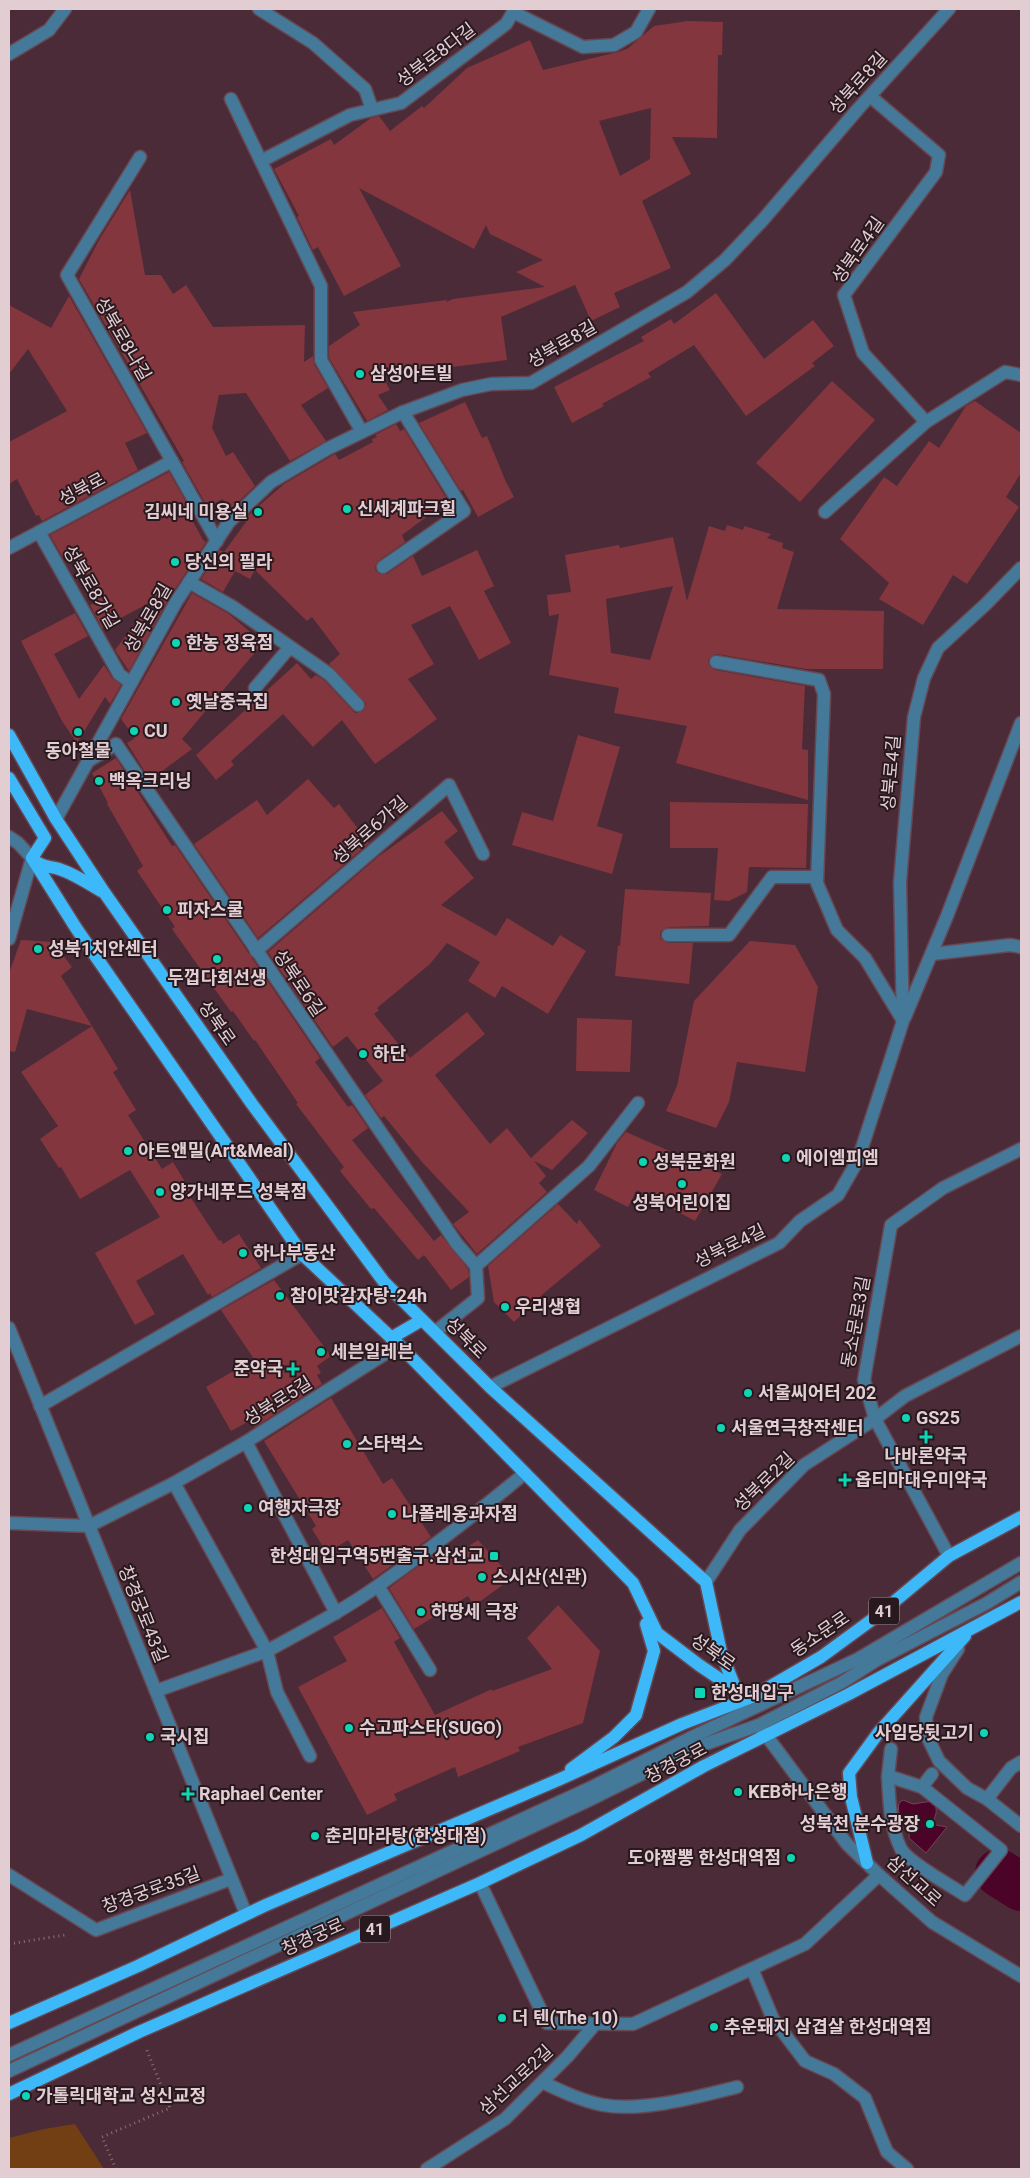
<svg xmlns="http://www.w3.org/2000/svg" width="1030" height="2178" font-family="Roboto,'Noto Sans KR',sans-serif">
  <style>
    .green { fill: #723f15 }
    .water { fill: #4b0328; stroke: #78405b }
    .lines { fill: none; stroke-linecap: round; stroke-linejoin: round }
    .river { stroke: #4b0328; stroke-width: 48 }
    .building { fill: #83363e; fill-rule: evenodd }
    .minor-casing { stroke: #664853; stroke-width: 15 }
    .major-casing { stroke: #664853; stroke-width: 15 }
    .path { stroke: #8b6f79; stroke-width: 3; stroke-dasharray: 1 4; stroke-linecap: butt }
    .minor { stroke: #447999; stroke-width: 12 }
    .major { stroke: #3db9fa; stroke-width: 12 }
    .poi-dot { fill: #0ed5b4; stroke: #28191e; stroke-width: 2 }
    .labels { text-anchor: middle; stroke-width: 4; stroke-linejoin: round; paint-order: stroke }
    .shield { fill: #28191e; stroke: #aa979d; stroke-width: 1 }
    .shield-label { font-size: 16px; font-weight: bold; fill: #e2cdd3 }
    .street-label { font-size: 18px; fill: #e2cdd3; stroke: #28191e }
    .poi-label { font-size: 18px; font-weight: bold; fill: #e2cdd3; stroke: #28191e; text-anchor: start }
  </style>
  <rect width="100%" height="100%" fill="#4b2b37"/>
  <!-- green -->
  <polygon class="green" points="75,2124 104,2169 9,2169 9,2138 44,2129"/>
  <!-- water -->
  <path class="water" d="M903 1800 913 1804 932 1801C939 1809 936 1814 933 1822L936 1825 947 1827 926 1853 909 1838 910 1823C900 1818 897 1814 899 1803Z"/>
  <g class="lines">
    <!-- river -->
    <polyline class="river" points="999,1873 1021,1887"/>
  </g>
  <!-- building -->
  <g class="building">
    <path d="M688 21 723 22 722 55H718L717 138 672 137 691 174 642 201 671 268 614 293 620 307 591 321 575 285 501 317 507 360 382 376 390 390 378 395 388 410 367 421 329 358V346L360 325 353 312 447 300 446 302 453 299 545 287 516 272 543 260 490 234 486 225 474 249 359 188 401 266 344 296 318 247 313 250 297 217 299 216 274 169 331 139 334 145 371 118 379 116 390 131 422 106 424 108 467 68 530 40 543 70 618 52 627 49 654 26ZM651 108 650 159 620 176 599 121Z"/>
    <polygon points="130,190 145,275 161,275 173,294 186,285 213,327 305,325 304,362 313,356 314,364 328,388 301,405 326,441 290,461 246,393 219,395 212,428 226,456 233,452 255,486 232,508 222,499 208,508 182,462 184,461 79,279 99,240"/>
    <polygon points="716,293 764,359 813,320 834,346 812,363 815,366 746,416 694,345 648,373 651,377 602,404 604,406 572,423 554,387 644,341 641,337 671,319 674,324"/>
    <polygon points="69,296 147,433 125,443 138,470 42,521 39,515 36,516 17,479 9,484 9,442 67,411 28,349 9,374 9,305 51,328"/>
    <polygon points="832,381 875,420 800,502 756,463"/>
    <polygon points="975,401 1021,433 1021,473 1006,497 1019,507 967,584 953,575 923,625 879,599 889,583 840,539 884,477 897,486 929,441 939,448 966,406"/>
    <polygon points="465,402 482,438 487,436 506,482 514,497 478,517 463,490 461,491 419,423"/>
    <polygon points="396,424 400,431 404,429 448,501 402,535 405,542 378,561 375,567 376,571 380,574 387,574 413,556 422,576 477,550 494,586 484,591 511,643 479,660 450,606 411,625 434,664 408,679 437,719 375,764 342,720 313,747 283,714 231,761 234,765 216,780 196,755 297,663 311,679 316,675 324,680 355,713 363,711 366,704 329,664 340,654 312,617 307,621 255,570 250,579 235,571 223,592 201,579 220,550 224,552 246,522 244,519 284,484 335,454 339,460 373,442 372,439 377,437 375,435"/>
    <polygon points="169,472 194,516 191,518 203,540 206,542 169,598 129,671 115,650 151,602 102,628 90,605 98,601 71,554 63,558 50,535"/>
    <path d="M727 525 743 530 744 526 771 534 767 538 783 543 782 548 794 552 777 609 884 611 883 669H806L717 654 713 655 708 660 709 665 715 670 805 686 802 749 808 750V800L676 763 687 726 614 713 619 688 549 675 559 614 549 616 547 595 571 592 565 555 619 545 620 548 673 537 687 601 709 526 725 531ZM673 586 650 660 611 653 606 599Z"/>
    <polygon points="192,593 229,614 263,643 182,739 192,749 150,780 127,743 135,738 121,719"/>
    <polygon points="75,613 88,636 54,654 79,699 104,665 112,678 121,685 110,704 105,697 77,743 62,721 21,641"/>
    <polygon points="578,735 620,747 597,826 623,834 612,874 512,845 522,812 553,821"/>
    <polygon points="116,758 172,846 175,845 320,1058 315,1062 348,1107 352,1105 368,1128 352,1140 434,1241 441,1235 468,1269 469,1277 451,1290 424,1255 418,1260 374,1208 371,1209 340,1171 344,1167 296,1104 298,1103 255,1040 254,1041 233,1011 231,1012 172,929 175,927 137,871 143,866 107,804 108,803 92,773"/>
    <polygon points="308,779 334,808 339,804 369,843 258,938 194,844 257,800 267,815"/>
    <polygon points="670,802 808,804 806,868 749,867 747,892 729,901 714,900 718,848 670,848"/>
    <polygon points="442,811 458,831 444,842 474,878 441,905 496,936 507,918 553,946 560,935 586,951 548,1014 502,986 495,998 468,981 480,962 447,943 430,964 377,1008 379,1010 374,1014 410,1058 467,1012 485,1034 435,1075 490,1144 507,1128 531,1158 572,1120 588,1133 552,1170 534,1161 546,1176 539,1183 547,1192 477,1254 453,1224 469,1212 422,1162 384,1116 381,1118 365,1095 383,1081 347,1036 333,1047 268,952 379,856"/>
    <polygon points="625,889 711,893 709,926 668,927 661,931 660,935 661,939 668,943 693,943 689,984 615,976 618,945 620,946"/>
    <polygon points="21,940 53,942 72,967 61,976 92,1026 27,1009 15,1052 9,1051 9,973"/>
    <polygon points="750,941 795,945 818,987 805,1072 737,1062 729,1102 716,1128 666,1111 677,1086 694,1001"/>
    <polygon points="577,1018 632,1020 630,1072 576,1071"/>
    <polygon points="92,1026 118,1069 113,1072 136,1110 128,1115 162,1169 173,1162 190,1190 187,1192 219,1241 221,1240 223,1244 239,1234 261,1268 212,1297 210,1293 208,1295 183,1254 136,1281 155,1314 135,1325 95,1253 160,1217 130,1170 80,1199 61,1167 59,1168 40,1139 58,1126 21,1072"/>
    <polygon points="626,1132 722,1174 695,1221 637,1190 628,1207 594,1190 617,1143"/>
    <polygon points="558,1204 577,1224 579,1219 601,1246 544,1293 514,1322 494,1302 488,1266"/>
    <polygon points="274,1280 331,1356 317,1366 321,1373 317,1375 322,1384 255,1427 251,1420 231,1431 206,1387 254,1359 221,1310"/>
    <polygon points="331,1398 383,1484 392,1478 431,1537 373,1579 348,1540 327,1553 312,1529 316,1526 264,1441"/>
    <polygon points="478,1540 512,1578 474,1606 468,1596 414,1629 389,1588 439,1551 446,1561"/>
    <polygon points="558,1605 600,1651 583,1723 518,1747 520,1751 458,1777 455,1767 394,1794 397,1800 367,1815 298,1687 347,1661 333,1637 382,1608 400,1638 394,1642 435,1715 492,1689 492,1691 552,1669 527,1638"/>
  </g>
  <g class="lines">
    <defs>
      <g id="minor">
        <polyline points="259,9 313,43 365,89 372,109"/>
        <polyline points="513,12 583,47 614,45 636,32 649,9"/>
        <polyline points="9,54 49,30 65,9"/>
        <polyline points="870,96 939,155 936,172 844,295 863,353 926,422"/>
        <polyline points="231,99 321,286 321,360 362,432"/>
        <polyline points="140,157 67,275 217,541"/>
        <polyline points="261,161 350,115 401,103 506,24 515,9"/>
        <polyline points="825,512 926,422 1005,372 1021,375"/>
        <polyline points="39,532 119,674 131,683"/>
        <polyline points="9,548 172,461"/>
        <polyline points="383,567 464,511 403,412"/>
        <polyline points="189,582 233,607 329,674 358,705"/>
        <polyline points="716,662 819,680 824,694 817,883 837,930 865,958 902,1019"/>
        <polyline points="255,688 290,647"/>
        <polyline points="90,760 116,744 457,1244 476,1266 478,1298 435,1332"/>
        <polyline points="56,819 176,602 229,522 271,482 327,449 403,412 462,390 491,384 531,383 687,292 725,260 761,222 858,109 949,9"/>
        <polyline points="9,837 18,843 32,858 9,939"/>
        <polyline points="668,935 729,935 772,877 817,877"/>
        <polyline points="256,951 449,785 483,854"/>
        <polyline points="932,954 1010,945 1021,947"/>
        <polyline points="905,1017 947,916 1021,723"/>
        <polyline points="476,1266 589,1166 638,1103"/>
        <polyline points="9,1328 246,1914"/>
        <polyline points="490,1387 779,1243 800,1221 838,1195 858,1160 903,1021 900,882 914,717 924,678 938,648 986,604 1021,568"/>
        <polyline points="40,1406 302,1254"/>
        <polyline points="246,1442 336,1613"/>
        <path d="M174 1483 267 1651C305 1630 344 1610 379 1585 429 1550 477 1513 524 1474"/>
        <polyline points="9,1523 89,1526 174,1483 246,1442 399,1345"/>
        <polyline points="949,1556 875,1419 864,1380 891,1225 943,1188 1021,1149"/>
        <polyline points="706,1582 740,1530 804,1465 875,1419 905,1396 1021,1336"/>
        <polyline points="378,1586 430,1670"/>
        <polyline points="958,1649 942,1674 926,1717 927,1736 939,1761 967,1788 987,1799 1021,1826"/>
        <polyline points="156,1691 267,1651 277,1692 310,1756"/>
        <polyline points="760,1727 847,1844 879,1875 932,1922 1021,1976"/>
        <polyline points="891,1749 888,1776 922,1787 932,1774"/>
        <path d="M888 1776C889 1800 890 1827 901 1849 909 1863 950 1885 965 1895L1001 1850 922 1787"/>
        <polyline points="987,1799 1011,1768 1021,1762"/>
        <polyline points="9,1875 96,1930 231,1879"/>
        <polyline points="480,1883 547,2023 633,2024 805,1944 879,1875"/>
        <polyline points="752,1969 773,2019 805,2061 834,2074 865,2098 887,2152 907,2169"/>
        <polyline points="9,2055 590,1788 688,1739 858,1659 1021,1563"/>
        <polyline points="9,2071 585,1802 694,1748 759,1725 841,1683 877,1660 987,1603 1021,1582"/>
        <path d="M542 2082C561 2091 582 2101 603 2105 643 2112 697 2097 737 2087"/>
        <polyline points="427,2169 505,2119 568,2056 596,2023"/>
      </g>
      <g id="major">
        <polyline points="9,735 56,819 104,892 252,1104 384,1282 490,1387 706,1582 721,1652 736,1690"/>
        <polyline points="9,778 45,838 32,858"/>
        <polyline points="32,858 76,928 302,1254 399,1345 633,1583 657,1633 699,1665 736,1690"/>
        <path d="M34 860C42 868 50 866 59 869 74 874 88 883 101 891"/>
        <polyline points="391,1338 422,1320"/>
        <polyline points="571,1769 614,1737 636,1715 654,1651 646,1624"/>
        <polyline points="867,1863 851,1797 849,1773 879,1732 965,1636"/>
        <polyline points="9,2023 138,1966 266,1905 558,1780 682,1724 752,1697 821,1657 877,1616 949,1556 1021,1517"/>
        <polyline points="9,2094 139,2032 480,1883 581,1835 704,1766 849,1694 1021,1602"/>
      </g>
    </defs>
    <!-- minor casing -->
    <use href="#minor" class="minor-casing"/>
    <!-- major casing -->
    <use href="#major" class="major-casing"/>
    <!-- path -->
    <g class="path">
      <polyline points="9,1944 65,1935"/>
      <polyline points="116,2169 102,2137 170,2108 146,2048"/>
    </g>
    <!-- minor -->
    <use href="#minor" class="minor"/>
    <!-- major -->
    <use href="#major" class="major"/>
  </g>
  <!-- markers -->
  <g class="poi-dot">
    <circle cx="360" cy="374" r="5"/>
    <circle cx="347" cy="509" r="5"/>
    <circle cx="258" cy="512" r="5"/>
    <circle cx="175" cy="562" r="5"/>
    <circle cx="176" cy="643" r="5"/>
    <circle cx="176" cy="702" r="5"/>
    <circle cx="134" cy="731" r="5"/>
    <circle cx="78" cy="732" r="5"/>
    <circle cx="99" cy="781" r="5"/>
    <circle cx="167" cy="910" r="5"/>
    <circle cx="38" cy="949" r="5"/>
    <circle cx="217" cy="959" r="5"/>
    <circle cx="363" cy="1054" r="5"/>
    <circle cx="128" cy="1151" r="5"/>
    <circle cx="786" cy="1158" r="5"/>
    <circle cx="643" cy="1162" r="5"/>
    <circle cx="682" cy="1184" r="5"/>
    <circle cx="160" cy="1192" r="5"/>
    <circle cx="243" cy="1253" r="5"/>
    <circle cx="280" cy="1296" r="5"/>
    <circle cx="505" cy="1307" r="5"/>
    <circle cx="321" cy="1352" r="5"/>
    <path d="M290.5 1361.5h5v5h5v5h-5v5h-5v-5h-5v-5h5z"/>
    <circle cx="748" cy="1393" r="5"/>
    <circle cx="906" cy="1418" r="5"/>
    <circle cx="721" cy="1428" r="5"/>
    <path d="M923.5 1429.5h5v5h5v5h-5v5h-5v-5h-5v-5h5z"/>
    <circle cx="347" cy="1444" r="5"/>
    <path d="M842.5 1472.5h5v5h5v5h-5v5h-5v-5h-5v-5h5z"/>
    <circle cx="248" cy="1508" r="5"/>
    <circle cx="392" cy="1514" r="5"/>
    <rect x="489" y="1551" width="10" height="10" rx="2.5"/>
    <circle cx="482" cy="1577" r="5"/>
    <circle cx="421" cy="1612" r="5"/>
    <rect x="694" y="1687" width="12" height="12" rx="2.5"/>
    <circle cx="349" cy="1728" r="5"/>
    <circle cx="984" cy="1733" r="5"/>
    <circle cx="150" cy="1737" r="5"/>
    <circle cx="738" cy="1792" r="5"/>
    <path d="M185.5 1786.5h5v5h5v5h-5v5h-5v-5h-5v-5h5z"/>
    <circle cx="930" cy="1824" r="5"/>
    <circle cx="315" cy="1836" r="5"/>
    <circle cx="791" cy="1858" r="5"/>
    <circle cx="502" cy="2018" r="5"/>
    <circle cx="714" cy="2027" r="5"/>
    <circle cx="26" cy="2096" r="5"/>
  </g>
  <g class="labels">
    <!-- shield labels -->
    <g class="shield">
      <rect x="869" y="1597.5" width="30" height="27" rx="4"/>
      <rect x="360" y="1915.5" width="30" height="27" rx="4"/>
    </g>
    <g class="shield-label">
      <text x="884" y="1617">41</text>
      <text x="375" y="1935">41</text>
    </g>
    <!-- street labels -->
    <g class="street-label">
      <text transform="translate(436 55) rotate(-37)" y="6">성북로8다길</text>
      <text transform="translate(858 83) rotate(-48)" y="6">성북로8길</text>
      <text transform="translate(858 250) rotate(-55)" y="6">성북로4길</text>
      <text transform="translate(123 339) rotate(60)" y="6">성북로8나길</text>
      <text transform="translate(562 344) rotate(-30)" y="6">성북로8길</text>
      <text transform="translate(82 489) rotate(-28)" y="6">성북로</text>
      <text transform="translate(91 587) rotate(60)" y="6">성북로8가길</text>
      <text transform="translate(148 618) rotate(-60)" y="6">성북로8길</text>
      <text transform="translate(891 773) rotate(-85)" y="6">성북로4길</text>
      <text transform="translate(370 830) rotate(-41)" y="6">성북로6가길</text>
      <text transform="translate(299 983) rotate(56)" y="6">성북로6길</text>
      <text transform="translate(217 1023) rotate(55)" y="6">성북로</text>
      <text transform="translate(730 1246) rotate(-26)" y="6">성북로4길</text>
      <text transform="translate(856 1322) rotate(-80)" y="6">동소문로3길</text>
      <text transform="translate(466 1338) rotate(45)" y="6">성북로</text>
      <text transform="translate(278 1401) rotate(-32)" y="6">성북로5길</text>
      <text transform="translate(764 1482) rotate(-44)" y="6">성북로2길</text>
      <text transform="translate(143 1614) rotate(68)" y="6">창경궁로43길</text>
      <text transform="translate(820 1634) rotate(-34)" y="6">동소문로</text>
      <text transform="translate(713 1652) rotate(35)" y="6">성북로</text>
      <text transform="translate(676 1763) rotate(-28)" y="6">창경궁로</text>
      <text transform="translate(914 1881) rotate(42)" y="6">삼선교로</text>
      <text transform="translate(151 1890) rotate(-20)" y="6">창경궁로35길</text>
      <text transform="translate(313 1937) rotate(-24)" y="6">창경궁로</text>
      <text transform="translate(516 2080) rotate(-43)" y="6">삼선교로2길</text>
    </g>
    <!-- poi labels -->
    <g class="poi-label">
      <text x="370" y="380">삼성아트빌</text>
      <text x="357" y="515">신세계파크힐</text>
      <text x="248" y="518" text-anchor="end">김씨네 미용실</text>
      <text x="185" y="568">당신의 필라</text>
      <text x="186" y="649">한농 정육점</text>
      <text x="186" y="708">옛날중국집</text>
      <text x="144" y="737">CU</text>
      <text x="78" y="757" text-anchor="middle">동아철물</text>
      <text x="109" y="787">백옥크리닝</text>
      <text x="177" y="916">피자스쿨</text>
      <text x="48" y="955">성북1치안센터</text>
      <text x="217" y="984" text-anchor="middle">두껍다회선생</text>
      <text x="373" y="1060">하단</text>
      <text x="138" y="1157">아트앤밀(Art&amp;Meal)</text>
      <text x="796" y="1164">에이엠피엠</text>
      <text x="653" y="1168">성북문화원</text>
      <text x="170" y="1198">양가네푸드 성북점</text>
      <text x="682" y="1209" text-anchor="middle">성북어린이집</text>
      <text x="253" y="1259">하나부동산</text>
      <text x="290" y="1302">참이맛감자탕-24h</text>
      <text x="515" y="1313">우리생협</text>
      <text x="331" y="1358">세븐일레븐</text>
      <text x="283" y="1375" text-anchor="end">준약국</text>
      <text x="758" y="1399">서울씨어터 202</text>
      <text x="916" y="1424">GS25</text>
      <text x="731" y="1434">서울연극창작센터</text>
      <text x="357" y="1450">스타벅스</text>
      <text x="926" y="1462" text-anchor="middle">나바론약국</text>
      <text x="855" y="1486">옵티마대우미약국</text>
      <text x="258" y="1514">여행자극장</text>
      <text x="402" y="1520">나폴레옹과자점</text>
      <text x="484" y="1562" text-anchor="end">한성대입구역5번출구.삼선교</text>
      <text x="492" y="1583">스시산(신관)</text>
      <text x="431" y="1618">하땅세 극장</text>
      <text x="711" y="1699">한성대입구</text>
      <text x="359" y="1734">수고파스타(SUGO)</text>
      <text x="974" y="1739" text-anchor="end">사임당뒷고기</text>
      <text x="160" y="1743">국시집</text>
      <text x="748" y="1798">KEB하나은행</text>
      <text x="199" y="1800">Raphael Center</text>
      <text x="920" y="1830" text-anchor="end">성북천 분수광장</text>
      <text x="325" y="1842">춘리마라탕(한성대점)</text>
      <text x="781" y="1864" text-anchor="end">도야짬뽕 한성대역점</text>
      <text x="512" y="2024">더 텐(The 10)</text>
      <text x="724" y="2033">추운돼지 삼겹살 한성대역점</text>
      <text x="36" y="2102">가톨릭대학교 성신교정</text>
    </g>
  </g>
  <!-- border -->
  <rect width="1030" height="2178" fill="none" stroke="#e2cdd3" stroke-width="20"/>
</svg>
